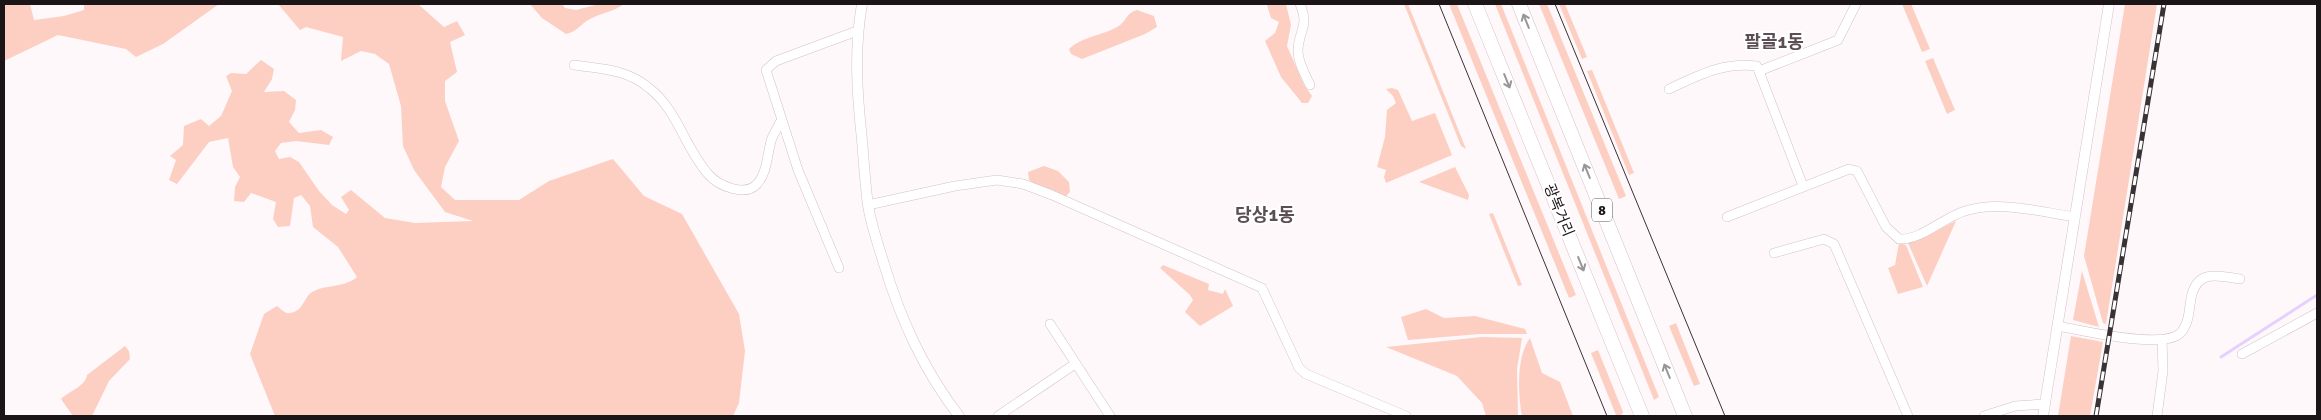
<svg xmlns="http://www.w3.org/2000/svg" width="2321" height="420" font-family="Signika,'Noto Sans KR',sans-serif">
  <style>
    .green { fill: #fccfc2 }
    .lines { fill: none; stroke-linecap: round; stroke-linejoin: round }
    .stream { stroke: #e4d1fe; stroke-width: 3 }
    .minor-casing { stroke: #d2c2c9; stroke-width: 10 }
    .tertiary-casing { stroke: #d2c2c9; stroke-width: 11 }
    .trunk-casing { stroke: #d2c2c9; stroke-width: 15 }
    .minor { stroke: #fff; stroke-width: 9 }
    .tertiary { stroke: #fff; stroke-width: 10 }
    .trunk { stroke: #fff; stroke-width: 14 }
    .tram { stroke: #393336; stroke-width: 1 }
    .rail-casing { stroke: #393336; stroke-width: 5 }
    .rail { stroke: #fff; stroke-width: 3; stroke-dasharray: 9; stroke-linecap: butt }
    .oneway { stroke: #989697 }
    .labels { text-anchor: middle; stroke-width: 4; stroke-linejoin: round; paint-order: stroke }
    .shield { fill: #fff; stroke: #5f5b5d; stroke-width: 1 }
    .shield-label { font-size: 14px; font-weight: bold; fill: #1b1518 }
    .street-label { font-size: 15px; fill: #1b1518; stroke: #fff }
    .quarter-label { font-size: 18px; font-weight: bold; fill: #5b4e54; stroke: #fff }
  </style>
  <rect width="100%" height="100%" fill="#fef8fa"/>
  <!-- green -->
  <g class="green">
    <polygon points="4,4 30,4 34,20 64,16 84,10 84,4 219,4 163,44 136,57 126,49 58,35 4,61"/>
    <path d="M278 4H418L444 27 457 21 465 35 450 42 457 72 445 81V101L459 141 445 167 441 187 455 200H519L549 181 613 159 644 196 682 214 739 314 745 351 739 403 733 416H275L250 354 264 314 277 306C281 309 285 314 290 313 304 311 303 298 312 292 327 284 344 288 357 277L338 247 313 227 310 206 301 195 294 198 290 226 278 227 273 219 276 202 251 193 244 202 234 201 235 187 240 177 233 167 228 138 209 142 177 184 169 180 176 160 170 156 183 145 184 126 201 119 209 126 221 116 232 91 226 76 231 73 246 74 261 60 274 69 272 79 264 92 284 91 296 100 295 110 289 122 299 133 321 130 333 137 329 145 296 141 281 143 275 151 279 159 290 157 299 162 319 191 332 205 346 214 349 210 341 197 351 190 385 218 415 223 473 221 445 212 414 170 403 146 401 106 389 64 375 54 361 51 341 61 343 37 306 27 300 30Z"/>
    <path d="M530 4H562L565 8 576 10 599 4H624C613 12 601 13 590 19 580 24 577 32 566 34L542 18Z"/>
    <polygon points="1270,4 1286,4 1291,25 1287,46 1304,85 1312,96 1308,103 1302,103 1281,77 1265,41 1275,33 1279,22 1271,18 1267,5"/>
    <polygon points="1404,4 1408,4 1466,149 1461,146"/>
    <polygon points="1449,4 1457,4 1576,295 1569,298"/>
    <polygon points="1495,4 1501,4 1659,397 1654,400"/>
    <polygon points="1539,4 1547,4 1626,196 1619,199"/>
    <polygon points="1559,4 1565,4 1587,57 1582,59"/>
    <polygon points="1902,4 1911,4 1930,49 1922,52"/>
    <polygon points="2125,4 2157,4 2106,324 2103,323 2084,256"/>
    <path d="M1137 10 1154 16 1157 27 1145 34 1082 59 1071 54 1069 49C1084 35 1107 35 1120 25 1127 20 1126 13 1137 10Z"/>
    <polygon points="1933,58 1955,110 1947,114 1925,61"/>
    <polygon points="1592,70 1634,173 1629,175 1587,71"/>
    <polygon points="1392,88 1398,90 1412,121 1435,113 1452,155 1386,183 1384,177 1386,170 1377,167 1385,137 1387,110 1396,103 1393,96 1386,89"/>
    <polygon points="1044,166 1058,171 1069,182 1070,192 1065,197 1036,185 1029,180 1028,172"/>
    <polygon points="1455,167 1469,195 1468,200 1419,182"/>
    <polygon points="1493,213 1522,285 1518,286 1489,214"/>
    <polygon points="1956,221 1927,286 1908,243"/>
    <polygon points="1899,243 1906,245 1923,287 1898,294 1888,268 1895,265"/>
    <polygon points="1163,265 1209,284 1208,290 1223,294 1225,289 1233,306 1200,326 1185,312 1193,300 1190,295 1160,268"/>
    <polygon points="2082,271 2099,327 2073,320"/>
    <polygon points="1426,309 1444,318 1475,316 1525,329 1527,334 1480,334 1408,340 1401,317"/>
    <polygon points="1676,323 1700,384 1694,386 1669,326"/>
    <polygon points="2071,336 2103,342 2090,416 2058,416"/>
    <polygon points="1482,337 1522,338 1517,369 1518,416 1486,416 1482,403 1457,376 1386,347"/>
    <path d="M1530 338 1542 373 1560 382 1573 416H1522C1518 394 1516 357 1530 338Z"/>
    <path d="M125 346 129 351 130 359 109 381 92 416H73L61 399C69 391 85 387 87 375Z"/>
    <polygon points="1598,350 1623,412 1621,416 1616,415 1591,353"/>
  </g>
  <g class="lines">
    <!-- stream -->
    <polyline class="stream" points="2221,357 2317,295"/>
    <defs>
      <g id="minor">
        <path d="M1300 4C1310 27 1298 31 1298 51 1298 63 1305 74 1310 85"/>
        <path d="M574 65C601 69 627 69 649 88 678 110 685 149 709 175 719 186 745 197 757 184 768 172 767 152 772 138 775 132 778 126 781 121"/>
        <polyline points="1759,71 1838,40 1856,4"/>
        <path d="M1669 89C1699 75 1723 62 1757 66L1803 186"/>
        <polyline points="868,205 955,186 997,180 1023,184 1052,195 1262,288 1299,368 1306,374 1406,416"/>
        <path d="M1727 217 1849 169 1857 171 1886 227 1899 239C1920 241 1944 217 1965 211 1999 200 2041 212 2075 217"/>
        <polyline points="1774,253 1824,239 1834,244 1908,416"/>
        <polyline points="839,268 798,170 766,70 776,61 857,31"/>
        <polyline points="1050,324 1110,416"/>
        <path d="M2058 326C2083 331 2155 347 2176 336 2182 333 2183 330 2186 324 2190 315 2189 305 2192 294 2199 269 2219 276 2240 279"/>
        <polyline points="2242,354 2317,313"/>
        <polyline points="998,416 1075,364"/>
        <polyline points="1984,416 2015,406 2045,404"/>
        <polyline points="2157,416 2163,371 2162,340"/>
      </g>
      <g id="tertiary">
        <path d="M862 4C854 50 857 94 862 140 864 162 865 184 868 205 871 225 878 244 884 264 901 320 923 369 959 416"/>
        <polyline points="2043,416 2109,4"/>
      </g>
      <g id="trunk">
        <polyline points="1475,4 1642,416"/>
        <polyline points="1519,4 1685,416"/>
      </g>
    </defs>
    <!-- minor casing -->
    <use href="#minor" class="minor-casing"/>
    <!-- tertiary casing -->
    <use href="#tertiary" class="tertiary-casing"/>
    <!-- trunk casing -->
    <use href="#trunk" class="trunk-casing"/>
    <!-- minor -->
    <use href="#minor" class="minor"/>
    <!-- tertiary -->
    <use href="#tertiary" class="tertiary"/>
    <!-- trunk -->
    <use href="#trunk" class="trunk"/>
    <!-- tram -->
    <g class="tram">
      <polyline points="1439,4 1607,416"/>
      <polyline points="1555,4 1725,416"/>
    </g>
    <defs>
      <polyline id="rail" points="2096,416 2164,4"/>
    </defs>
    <!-- rail casing -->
    <use href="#rail" class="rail-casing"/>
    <!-- rail -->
    <use href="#rail" class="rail"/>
  </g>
  <!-- one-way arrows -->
  <defs><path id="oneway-shaft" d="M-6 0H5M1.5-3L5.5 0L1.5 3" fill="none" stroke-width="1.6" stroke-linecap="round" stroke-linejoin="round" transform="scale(1.25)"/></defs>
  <g class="oneway">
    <use href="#oneway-shaft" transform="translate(1526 21) rotate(-112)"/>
    <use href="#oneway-shaft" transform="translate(1507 81) rotate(68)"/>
    <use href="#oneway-shaft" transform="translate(1587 171) rotate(-112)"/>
    <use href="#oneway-shaft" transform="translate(1581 264) rotate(68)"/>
    <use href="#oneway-shaft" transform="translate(1667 371) rotate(-112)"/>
  </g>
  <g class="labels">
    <!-- shield labels -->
    <rect class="shield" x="1592" y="198.5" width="20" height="23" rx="4"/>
    <g class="shield-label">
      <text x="1602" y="215">8</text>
    </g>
    <!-- street labels -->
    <g class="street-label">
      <text transform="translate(1559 210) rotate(68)" y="5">광복거리</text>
    </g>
    <!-- quarter labels -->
    <g class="quarter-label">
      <text x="1774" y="48">팔골1동</text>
      <text x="1265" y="221">당상1동</text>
    </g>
  </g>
  <!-- border -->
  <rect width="2321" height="420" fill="none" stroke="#1b1518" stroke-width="10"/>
</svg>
